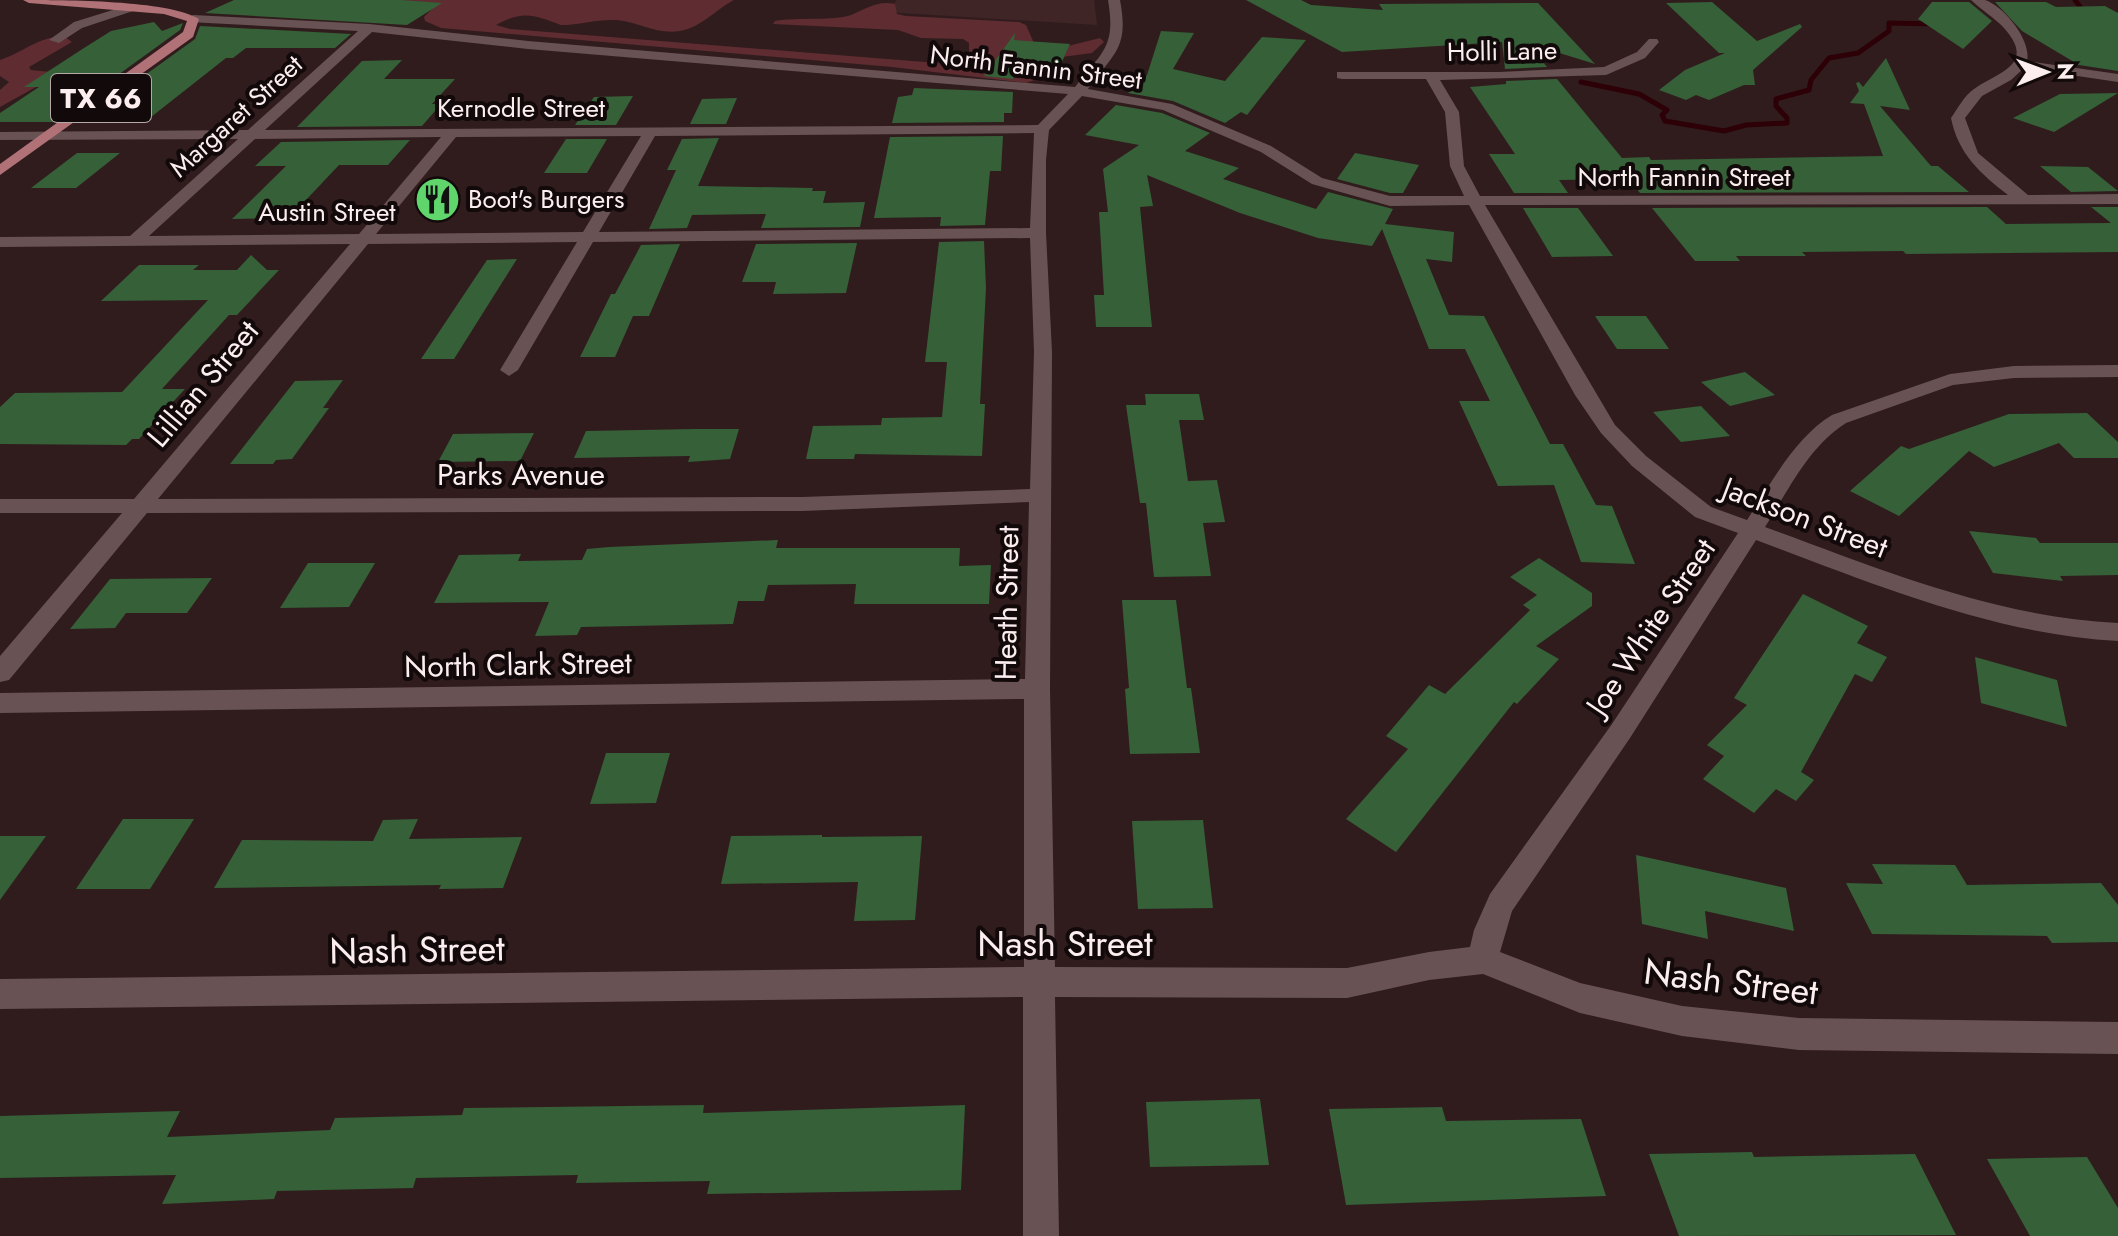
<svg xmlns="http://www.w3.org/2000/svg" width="2118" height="1236" font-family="Jost,sans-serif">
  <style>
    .built { fill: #402527 }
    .green { fill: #5e2c31 }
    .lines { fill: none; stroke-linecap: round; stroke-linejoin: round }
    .stream { stroke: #2c0006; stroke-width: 5 }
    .building { fill: #356038 }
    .minor { fill: #695253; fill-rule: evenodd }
    .major { fill: #b07277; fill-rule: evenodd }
    .labels { text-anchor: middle; stroke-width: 8; stroke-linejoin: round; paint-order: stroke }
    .far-street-label { font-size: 26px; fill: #fcedee; stroke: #12090a }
    .far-poi-label { font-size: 26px; fill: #fcedee; stroke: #12090a; text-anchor: start }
    .shield { fill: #12090a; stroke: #b6a9aa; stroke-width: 2 }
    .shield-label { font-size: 28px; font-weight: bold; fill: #fcedee }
    .street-label { font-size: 30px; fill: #fcedee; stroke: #12090a }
    .near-street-label { font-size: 36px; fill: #fcedee; stroke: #12090a }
  </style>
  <rect width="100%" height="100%" fill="#301c1d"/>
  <!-- built -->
  <polygon class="built" points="897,0 1094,0 1097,25 886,12"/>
  <!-- green -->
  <g class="green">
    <path d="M381 0H734C715 10 702 27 680 31 658 35 638 22 617 20 597 19 580 25 561 25 534 15 523 10 496 25L510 29 925 62 968 64 982 57 969 51V43L963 39 921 38 898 30 773 24 775 21C797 17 834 21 851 15 866 9 877 0 895 4L897 14 906 16 1019 22 1026 25 1034 43 1064 47 1100 38 1104 42 1092 53 1062 57 1023 72 1035 80 1026 83 892 67 441 28 425 21 424 17 435 6Z"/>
    <path d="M65 37 72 42 29 67 31 70 61 73 0 107V90L9 82 0 76V60C23 53 40 35 65 37Z"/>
  </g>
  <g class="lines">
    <!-- stream -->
    <g class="stream">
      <polyline points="2075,0 2084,12 2081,15"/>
      <polyline points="1581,82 1639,94 1667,110 1662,115 1665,121 1724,131 1746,125 1787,123 1787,118 1776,106 1776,99 1809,90 1811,80 1829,58 1858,53 1889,31 1889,23 1935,24"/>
    </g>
  </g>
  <!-- building -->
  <g class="building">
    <polygon points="234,0 401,0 442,3 407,25 205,13"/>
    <polygon points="1246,0 1301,0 1311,5 1383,10 1379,4 1538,3 1595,64 1527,43 1547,67 1505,69 1502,42 1342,52"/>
    <polygon points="1712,2 1757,41 1800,24 1802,27 1753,70 1755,85 1744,85 1709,100 1696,95 1686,100 1659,90 1685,70 1725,53 1719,53 1666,3"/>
    <polygon points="1932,2 1969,2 1992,21 1963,49 1918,19"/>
    <polygon points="1995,2 2046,2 2056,7 2105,6 2118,13 2118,71 2079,65 2022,31"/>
    <polygon points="154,22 162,31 183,23 180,30 53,122 0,122 0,113 39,87 24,87 84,48 111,31"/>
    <polygon points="200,26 351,34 335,48 246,48 233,58 226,58 146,121 80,122 195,39"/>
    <polygon points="1161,31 1194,33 1173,69 1225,81 1262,37 1306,40 1247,115 1241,112 1225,123 1173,101 1128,93 1147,75"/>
    <polygon points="1015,33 1014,40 1070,44 1056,75 1014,73 1013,79 984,76"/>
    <polygon points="1886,58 1910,110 1880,106 1931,166 1938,166 1969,192 1640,193 1629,179 1559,180 1568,193 1514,193 1489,154 1515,154 1470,87 1506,84 1506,81 1557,79 1622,158 1649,157 1651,160 1883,156 1864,104 1850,103 1859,91 1856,83 1859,82 1863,87"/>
    <polygon points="402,60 384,79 455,79 432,104 441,104 422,126 297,127 362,61"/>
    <polygon points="914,88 1013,92 1012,113 1004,113 1004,122 892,123 898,97 912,95"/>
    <polygon points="2118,93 2054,132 2013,118 2060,94"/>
    <polygon points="633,96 616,125 575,125 594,97"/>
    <polygon points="737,98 726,124 690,124 702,99"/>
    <polygon points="1116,105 1162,113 1210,133 1185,151 1239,168 1223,179 1316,209 1328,192 1393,209 1385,224 1454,232 1452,262 1426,259 1449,315 1484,316 1550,444 1563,444 1596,505 1612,506 1635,564 1581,562 1554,485 1498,486 1459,401 1490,401 1465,349 1429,349 1382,229 1372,246 1318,238 1240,213 1147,175 1153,206 1140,207 1152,327 1096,327 1094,295 1104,295 1099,212 1108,212 1103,169 1139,145 1085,135"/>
    <polygon points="1003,136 1001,171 990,171 985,225 940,226 941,217 874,218 890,137"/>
    <polygon points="719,138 698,186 813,188 812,191 826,191 823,203 865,202 860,227 761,228 766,214 692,215 687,228 649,229 676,170 667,170 682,139"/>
    <polygon points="566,139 607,139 587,173 544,173"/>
    <polygon points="410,140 388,165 339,165 289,218 232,219 286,166 255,166 281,142"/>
    <polygon points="77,153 120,153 76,188 31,188"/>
    <polygon points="1355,153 1419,165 1403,193 1390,193 1337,179"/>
    <polygon points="2040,166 2088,167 2118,191 2071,192"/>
    <polygon points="1987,207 2006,224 2111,223 2091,207 2118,207 2118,252 1906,254 1903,251 1802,252 1806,256 1736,256 1740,261 1695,261 1652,208"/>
    <polygon points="1523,208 1578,208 1613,256 1552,257"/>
    <polygon points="984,241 986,288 980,404 985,404 982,456 855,454 854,459 806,459 813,426 881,425 882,418 942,417 947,362 925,362 939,242"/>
    <polygon points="857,243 846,293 773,294 776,282 742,282 756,244"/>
    <polygon points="680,244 649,316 633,316 615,357 580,357 611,294 615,294 641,245"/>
    <polygon points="251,255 267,270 279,270 237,315 229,315 162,389 185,389 139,439 132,439 126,445 0,444 0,407 15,393 122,392 208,300 101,301 139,265 199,265 193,270 237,270"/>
    <polygon points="517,259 454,359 421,359 487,260"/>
    <polygon points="1595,316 1646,316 1669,349 1617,349"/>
    <polygon points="1745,372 1775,395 1730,406 1701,382"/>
    <polygon points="343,380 323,408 329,408 292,459 276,460 273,464 230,464 295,381"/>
    <polygon points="1145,394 1199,394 1204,420 1179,420 1188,481 1217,480 1225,522 1203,523 1211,576 1154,577 1146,503 1140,503 1126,405 1146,405"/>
    <polygon points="1701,406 1730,436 1681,442 1653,412"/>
    <polygon points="2087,413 2118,442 2118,458 2074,458 2059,443 1994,467 1969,451 1899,516 1850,491 1901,446 1909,449 2009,414"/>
    <polygon points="695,429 739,429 730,459 688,462 690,456 574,458 586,431"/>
    <polygon points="534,433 520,461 438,462 453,434"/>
    <polygon points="1969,531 2036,538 2040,543 2118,543 2118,575 2060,576 2063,581 1993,573"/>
    <polygon points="778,540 776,548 960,548 959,566 991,565 989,604 854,604 856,584 768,585 764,601 738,601 733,624 581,627 577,635 535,636 549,602 434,603 459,555 521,554 518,561 582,560 587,549 609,547"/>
    <polygon points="1539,558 1592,593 1592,606 1536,646 1559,659 1517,704 1514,702 1396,852 1346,819 1408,749 1386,736 1429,685 1445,694 1530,610 1523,605 1537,595 1510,577"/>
    <polygon points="308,563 375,563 349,607 280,608"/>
    <polygon points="212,578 187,613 126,613 115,628 70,629 110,579"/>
    <polygon points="1803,594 1868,626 1857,643 1887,657 1872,682 1855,674 1801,772 1814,780 1796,801 1776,789 1754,813 1703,779 1724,756 1707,745 1747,705 1734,698"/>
    <polygon points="1122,600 1176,600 1187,688 1191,688 1200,753 1130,754 1125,689 1129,688"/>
    <polygon points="1975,657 2057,680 2067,727 1981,703"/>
    <polygon points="606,753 670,753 656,803 590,804"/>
    <polygon points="123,819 194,819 150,889 76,889"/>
    <polygon points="418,819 409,839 522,837 503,888 439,889 441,885 214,888 242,840 373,841 383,820"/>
    <polygon points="1203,820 1213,908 1138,909 1132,821"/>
    <polygon points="822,835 822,837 922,836 915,920 854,921 858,882 721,884 731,836"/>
    <polygon points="0,836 46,836 0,900"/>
    <polygon points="1636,855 1786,888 1794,931 1705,911 1708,939 1642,924"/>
    <polygon points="1872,864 1955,865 1967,885 2101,883 2118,905 2118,942 2052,943 2047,936 1872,934 1846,883 1883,884"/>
    <polygon points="1260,1099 1269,1165 1150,1167 1146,1102"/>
    <polygon points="704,1105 703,1113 965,1105 961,1190 707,1194 710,1181 576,1183 578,1175 416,1178 413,1188 277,1191 274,1199 162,1204 176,1175 0,1178 0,1116 180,1111 167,1137 330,1130 335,1118 462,1115 464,1108"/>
    <polygon points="1442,1107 1446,1121 1581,1119 1606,1196 1346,1205 1329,1109"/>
    <polygon points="1752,1152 1754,1157 1915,1154 1956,1235 1679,1236 1649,1154"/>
    <polygon points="2087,1157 2118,1208 2118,1236 2030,1236 1987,1159"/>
  </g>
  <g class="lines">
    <!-- minor -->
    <g class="minor">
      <path d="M1108 0H1120C1129 48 1115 52 1088 89L1172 104 1271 146 1322 178 1390 196H1464L1450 166 1445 112 1426 79H1342L1337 78V72H1499L1604 67 1637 52 1649 39H1657L1659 42 1645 58 1606 75 1440 80 1459 112 1464 166 1480 196 2008 195C1981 174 1958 154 1951 118 1958 108 1964 96 1974 89 1998 72 2037 65 2004 28 1994 17 1981 10 1971 0 1976 0 1980 0 1985 0 2004 6 2032 41 2027 61L2118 74V82L2024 68 2011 80 1982 96 1965 118 1978 153 2028 195 2118 194V204L1485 205 1615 425 1646 456 1711 507 1747 520C1771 484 1794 438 1832 415L1950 374 2014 366 2118 365V377L2014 378 1953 385 1846 423C1809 446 1788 491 1765 527 1880 569 1994 617 2118 623V641C1992 634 1874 584 1756 540L1630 738 1512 911 1500 952 1580 983 1682 1006 1799 1018 2118 1022V1054L1799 1050 1682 1036 1580 1013 1483 974 1429 980 1347 998 1055 997 1059 1236H1023V997L0 1009V979L1024 967V699L0 713V693L1025 679 1029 502 802 511 147 513 9 680 0 682V656L122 513H0V499H134L350 244 0 247V237L130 236 238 139 0 140V132L248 130 358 31 189 22 187 19 193 15 369 24 528 41 1075 87C1103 51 1116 47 1108 0ZM372 32 528 49 1068 94 1038 125 265 130ZM1082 96 1163 110 1261 152 1312 184 1390 206 1469 205 1575 395 1601 433 1632 466 1695 517 1738 533 1612 724 1490 894 1474 930 1470 947 1429 952 1347 968 1055 967 1050 689 1052 352 1046 233V160L1049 130ZM1034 133 1030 228 599 232 655 136ZM641 136 583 232 376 234 456 137ZM441 137 359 234 149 236 255 139ZM1030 238 1034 352 1030 489 802 497 158 499 368 244 577 242 500 370 509 376 518 370 593 242Z"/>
      <polygon points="132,4 138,8 136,10 82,28 59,43 49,40 74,22"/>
    </g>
    <!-- major -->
    <path class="major" d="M23 0C63 0 169 0 199 19L193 37 0 175V164L183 32 187 21 164 14 29 3Z"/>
  </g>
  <!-- icons -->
  <defs>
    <symbol id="restaurant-disc" viewBox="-11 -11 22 22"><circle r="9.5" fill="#5fd56b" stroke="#12090a"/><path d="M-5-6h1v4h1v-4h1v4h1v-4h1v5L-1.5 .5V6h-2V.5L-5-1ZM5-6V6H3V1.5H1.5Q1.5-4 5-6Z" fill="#111"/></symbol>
  </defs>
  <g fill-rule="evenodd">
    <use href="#restaurant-disc" x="412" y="174" width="51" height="51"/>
  </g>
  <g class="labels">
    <!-- far-street labels -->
    <g class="far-street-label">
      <text transform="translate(1502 51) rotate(-1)" y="9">Holli Lane</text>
      <text transform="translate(1036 67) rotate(7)" y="9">North Fannin Street</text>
      <text x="521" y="117">Kernodle Street</text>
      <text transform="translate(236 116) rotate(-42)" y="9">Margaret Street</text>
      <text x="1684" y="186">North Fannin Street</text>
      <text x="327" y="221">Austin Street</text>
    </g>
    <!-- far-poi labels -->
    <g class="far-poi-label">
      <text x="468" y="208">Boot's Burgers</text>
    </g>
    <!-- shield labels -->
    <rect class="shield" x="51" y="74" width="100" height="48" rx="6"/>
    <g class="shield-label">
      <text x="101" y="108">TX 66</text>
    </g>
    <!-- street labels -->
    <g class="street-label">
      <text transform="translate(203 384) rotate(-50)" y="10">Lillian Street</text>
      <text x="521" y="485">Parks Avenue</text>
      <text transform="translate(1805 518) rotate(21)" y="10">Jackson Street</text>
      <text transform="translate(1007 603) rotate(-89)" y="10">Heath Street</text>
      <text transform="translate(1651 627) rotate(-56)" y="10">Joe White Street</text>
      <text transform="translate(518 665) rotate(-1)" y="10">North Clark Street</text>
    </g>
    <!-- near-street labels -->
    <g class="near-street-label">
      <text x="1065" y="956">Nash Street</text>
      <text transform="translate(417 949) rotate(-1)" y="13">Nash Street</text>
      <text transform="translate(1731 981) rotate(7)" y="13">Nash Street</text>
    </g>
  </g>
  <!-- north arrow -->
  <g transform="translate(2046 72) rotate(89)" stroke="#12090a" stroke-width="6" paint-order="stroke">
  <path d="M0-6L14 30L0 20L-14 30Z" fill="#fcedee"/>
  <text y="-12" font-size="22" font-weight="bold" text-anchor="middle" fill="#fcedee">N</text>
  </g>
</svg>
